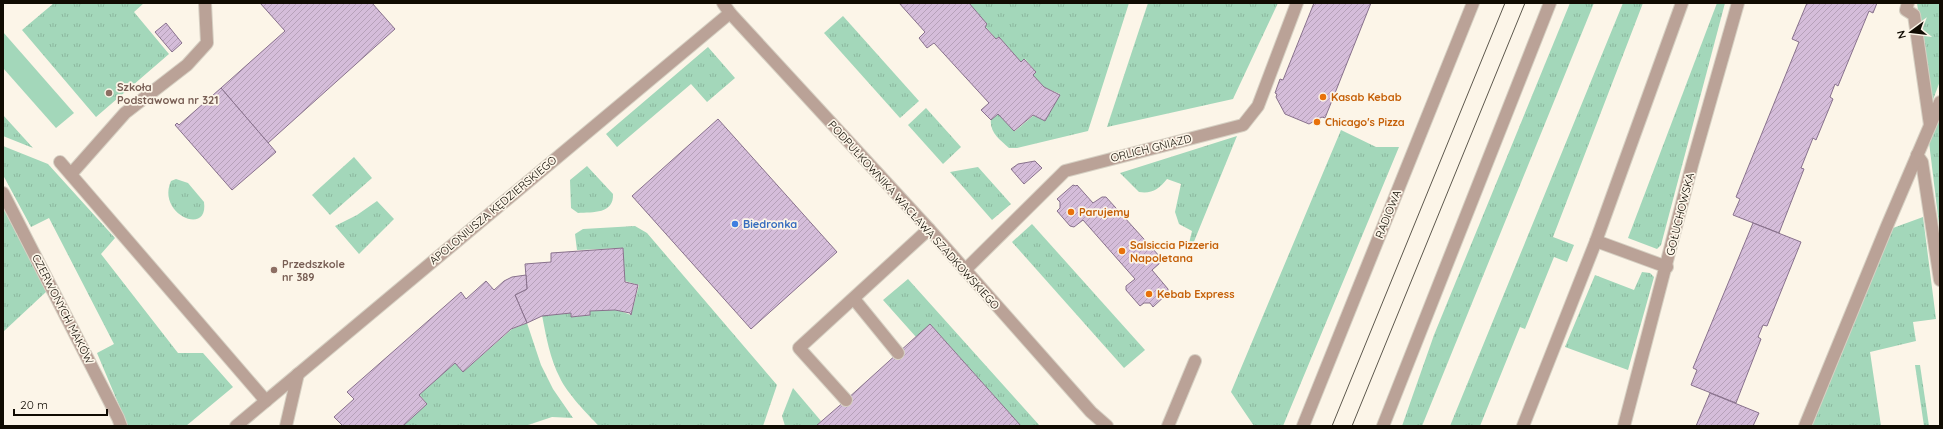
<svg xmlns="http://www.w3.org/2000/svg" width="1943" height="429" font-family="Quicksand,sans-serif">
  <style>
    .grass { fill: url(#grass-tufts) }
    .pitch { fill: #a3d7ba }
    .building { fill: url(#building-hatch); stroke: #88718c }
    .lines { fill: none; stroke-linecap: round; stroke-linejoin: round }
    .service-casing { stroke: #d6d0c3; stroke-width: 14 }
    .minor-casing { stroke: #d6d0c3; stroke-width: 14 }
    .tertiary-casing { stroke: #d6d0c3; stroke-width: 14 }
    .service { stroke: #baa297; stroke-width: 12 }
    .minor { stroke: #baa297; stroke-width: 12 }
    .tertiary { stroke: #baa297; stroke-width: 12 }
    .tram { stroke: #5d584d; stroke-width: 1 }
    .education-dot { fill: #8d6e63; stroke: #fcf5e8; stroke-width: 1.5 }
    .food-dot { fill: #e8710a; stroke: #fcf5e8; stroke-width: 1.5 }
    .shop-dot { fill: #3f7fe0; stroke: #fcf5e8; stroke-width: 1.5 }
    .labels { text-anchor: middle; stroke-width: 3.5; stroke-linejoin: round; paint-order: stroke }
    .education-label { font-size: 11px; font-weight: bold; fill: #785e54; stroke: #fcf5e8; text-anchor: start }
    .food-label { font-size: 11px; font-weight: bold; fill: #c56008; stroke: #fcf5e8; text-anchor: start }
    .street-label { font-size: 11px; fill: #100b02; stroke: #fcf5e8 }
    .shop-label { font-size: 11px; font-weight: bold; fill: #366cbe; stroke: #fcf5e8; text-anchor: start }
  </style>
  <defs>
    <pattern id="grass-tufts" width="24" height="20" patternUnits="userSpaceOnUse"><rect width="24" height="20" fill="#a3d7ba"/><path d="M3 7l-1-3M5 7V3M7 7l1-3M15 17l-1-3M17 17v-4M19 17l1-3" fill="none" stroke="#8bb79e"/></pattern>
    <pattern id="building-hatch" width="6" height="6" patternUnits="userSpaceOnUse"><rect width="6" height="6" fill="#d5bdda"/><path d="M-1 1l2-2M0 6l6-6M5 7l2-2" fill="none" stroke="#b6a1b9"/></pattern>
  </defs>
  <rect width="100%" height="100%" fill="#fcf5e8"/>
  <!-- grass -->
  <g class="grass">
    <polygon points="54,3 144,3 134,12 169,54 96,117 22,30"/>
    <path d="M969 3H1129L1088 131 1017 148H1009C1000 140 989 132 991 119L998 113 1015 131 1034 115 1045 120 1060 94 1044 87 1033 75 1036 72 1025 59 1021 62 999 37 996 39 985 26 987 24Z"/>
    <polygon points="1148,3 1278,3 1233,99 1107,127"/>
    <polygon points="1570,3 1594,3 1422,426 1402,426 1434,335"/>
    <polygon points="1623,3 1643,3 1553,237 1574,245 1567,262 1554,257 1525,329 1520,327 1480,426 1450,426"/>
    <polygon points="1717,3 1725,3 1661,245 1657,249 1628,238"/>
    <polygon points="1917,3 1940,3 1940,81 1931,105"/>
    <polygon points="843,16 919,101 900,118 824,33"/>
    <polygon points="708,47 735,78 707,102 691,84 617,147 606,134"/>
    <polygon points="926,108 961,147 943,164 908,125"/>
    <polygon points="1940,114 1940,233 1929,142"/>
    <polygon points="3,115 33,148 3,136"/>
    <polygon points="1341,130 1376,147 1399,147 1283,426 1254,426 1231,392"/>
    <path d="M1237 136 1193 244 1189 243 1192 231 1179 224 1175 212 1181 184 1167 179C1159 189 1152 194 1139 192L1120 173Z"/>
    <polygon points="3,146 48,164 115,238 101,254 178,353 203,353 233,387 186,426 126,426 124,417 97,353 114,344 49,218 31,227 3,175"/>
    <polygon points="354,157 372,178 330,215 312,195"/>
    <path d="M587 166 613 194C614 214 593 212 578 213L571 208 570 180Z"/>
    <polygon points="978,167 1011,204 992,220 950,172"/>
    <path d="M176 179 188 183 204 202C209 237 156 214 171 181Z"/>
    <polygon points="377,201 394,219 359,254 335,226 357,215"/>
    <polygon points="3,208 47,291 3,332"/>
    <polygon points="1923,217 1936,319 1913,322 1916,341 1870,352 1881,426 1812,426 1893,228"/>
    <polygon points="1032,224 1145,350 1124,368 1012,242"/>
    <path d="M635 226 647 233 777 385 763 426H599C587 414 567 393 560 378 550 359 546 336 542 315L571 313 572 317 590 315V311L615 309 631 315 639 285 625 281 623 248 577 250 575 234 583 229Z"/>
    <polygon points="1642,272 1650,273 1654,277 1628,370 1565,347 1595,275 1634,290"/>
    <polygon points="908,279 1040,426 1021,426 930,324 916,337 883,300"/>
    <polygon points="527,323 541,365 553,389 573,418 552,417 525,426 402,426 427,404 419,394 455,362 463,372 512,329"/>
    <polygon points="1915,365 1920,365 1929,426 1924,426"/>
    <polygon points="793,388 821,421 816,426 785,426 782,416"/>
  </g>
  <!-- pitch -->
  <polygon class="pitch" points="3,32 74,113 56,128 3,68"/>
  <!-- building -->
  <g class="building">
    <polygon points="260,3 372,3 395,29 268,143 221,88 285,31"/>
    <polygon points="899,3 969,3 987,24 985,27 996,39 999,37 1021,62 1024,59 1036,72 1033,75 1044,87 1060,95 1045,121 1033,115 1014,131 998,114 991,120 981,110 989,103 934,43 927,48 919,38 925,32"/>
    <polygon points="1314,3 1371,3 1325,118 1322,117 1309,124 1285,114 1276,97 1277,94 1275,93 1280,79 1283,80"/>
    <polygon points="1807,3 1877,3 1873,13 1869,11 1838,86 1835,84 1830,97 1833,99 1816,140 1813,138 1801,168 1804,169 1779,233 1733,215 1740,199 1736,197 1799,42 1792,39"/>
    <polygon points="166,23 182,43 172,52 155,32"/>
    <polygon points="221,88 276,152 232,190 175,125 177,123 179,125"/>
    <polygon points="718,119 837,252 751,329 632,196"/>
    <polygon points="1035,161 1042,168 1024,184 1011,169 1018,164"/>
    <polygon points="1073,185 1076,186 1077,185 1093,203 1102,197 1106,197 1161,258 1160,263 1152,270 1168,289 1168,293 1153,307 1150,303 1144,303 1140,306 1126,290 1126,286 1135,279 1083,220 1074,227 1070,226 1057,211 1060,208 1060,202 1057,199"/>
    <polygon points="1753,223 1801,242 1767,326 1763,325 1758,337 1761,339 1736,403 1691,385 1697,370 1693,368"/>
    <polygon points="623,248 625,282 638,285 631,315 630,313 615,310 590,311 590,315 571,317 571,313 542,316 527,323 515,295 527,289 525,264 551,262 551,253"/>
    <polygon points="526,275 527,289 515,295 527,323 511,329 463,372 455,363 419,395 427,404 403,426 343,426 334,417 354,399 347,392 461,292 466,299 486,281 494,290 504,281 512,277"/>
    <polygon points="930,324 1021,426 816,426 846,400"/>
    <polygon points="1710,393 1759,413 1753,426 1696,426"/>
  </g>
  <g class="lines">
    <defs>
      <g id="service">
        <polyline points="1908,3 1906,10 1914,15 1930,125"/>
        <polyline points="1917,155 1922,162 1940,280"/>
        <polyline points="71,174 125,113 187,65 207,43 205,3"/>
        <polyline points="1596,241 1667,267"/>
        <polyline points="965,270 1065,171 1243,125 1258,106 1297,3"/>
        <polyline points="854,299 898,353"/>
        <polyline points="846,400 799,348 929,229"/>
        <polyline points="1168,426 1195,361"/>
        <polyline points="1523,426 1596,241 1682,3"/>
        <polyline points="1624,426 1692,165 1738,3"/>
        <polyline points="1805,426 1887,226 1940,102"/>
      </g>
      <g id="minor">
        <polyline points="723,3 730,13 929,229 1091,412 1107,426"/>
        <polyline points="60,162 266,401"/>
        <polyline points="3,193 118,418 121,426"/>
        <polyline points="236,426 730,13"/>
        <polyline points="286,426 298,374"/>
      </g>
      <g id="tertiary">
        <polyline points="1303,426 1473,3"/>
        <polyline points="1383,426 1550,3"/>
      </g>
    </defs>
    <!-- service casing -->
    <use href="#service" class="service-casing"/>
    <!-- minor casing -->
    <use href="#minor" class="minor-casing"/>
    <!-- tertiary casing -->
    <use href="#tertiary" class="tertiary-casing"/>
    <!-- service -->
    <use href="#service" class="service"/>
    <!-- minor -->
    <use href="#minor" class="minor"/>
    <!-- tertiary -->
    <use href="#tertiary" class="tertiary"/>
    <!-- tram -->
    <g class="tram">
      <polyline points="1332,426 1505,3"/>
      <polyline points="1352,426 1525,3"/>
    </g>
  </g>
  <!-- markers -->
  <g class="education-dot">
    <circle cx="109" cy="93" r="4"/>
    <circle cx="274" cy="270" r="4"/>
  </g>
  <g class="food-dot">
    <circle cx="1323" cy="97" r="4"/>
    <circle cx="1317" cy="122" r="4"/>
    <circle cx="1071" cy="212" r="4"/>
    <circle cx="1122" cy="251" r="4"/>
    <circle cx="1149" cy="294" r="4"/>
  </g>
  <circle class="shop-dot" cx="735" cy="224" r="4"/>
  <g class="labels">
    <!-- education labels -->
    <g class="education-label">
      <text x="117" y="91">Szkoła<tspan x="117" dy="13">Podstawowa nr 321</tspan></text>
      <text x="282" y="268">Przedszkole<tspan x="282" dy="13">nr 389</tspan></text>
    </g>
    <!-- food labels -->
    <g class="food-label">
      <text x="1331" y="101">Kasab Kebab</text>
      <text x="1325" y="126">Chicago's Pizza</text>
      <text x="1079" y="216">Parujemy</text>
      <text x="1130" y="249">Salsiccia Pizzeria<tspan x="1130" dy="13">Napoletana</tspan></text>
      <text x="1157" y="298">Kebab Express</text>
    </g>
    <!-- street labels -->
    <g class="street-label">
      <text transform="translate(1151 148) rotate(-14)" y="4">ORLICH GNIAZD</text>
      <text transform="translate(493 210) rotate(-40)" y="4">APOLONIUSZA KĘDZIERSKIEGO</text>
      <text transform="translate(1388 214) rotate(-68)" y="4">RADIOWA</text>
      <text transform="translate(1680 214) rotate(-76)" y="4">GOŁUCHOWSKA</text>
      <text transform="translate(914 215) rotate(48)" y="4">PODPUŁKOWNIKA WACŁAWA SZADKOWSKIEGO</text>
      <text transform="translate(63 309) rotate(63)" y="4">CZERWONYCH MAKÓW</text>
    </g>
    <!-- shop labels -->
    <g class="shop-label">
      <text x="743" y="228">Biedronka</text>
    </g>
  </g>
  <!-- border -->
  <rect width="1943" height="429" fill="none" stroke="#100b02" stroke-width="8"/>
  <!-- north arrow -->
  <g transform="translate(1911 32) rotate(255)" stroke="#fcf5e8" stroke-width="3" paint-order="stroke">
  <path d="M0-3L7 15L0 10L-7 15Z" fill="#100b02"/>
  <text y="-6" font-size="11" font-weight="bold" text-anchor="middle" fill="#100b02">N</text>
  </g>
  <!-- scale -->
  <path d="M14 409v6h93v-6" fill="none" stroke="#100b02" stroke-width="2"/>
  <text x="20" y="409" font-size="12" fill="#100b02" stroke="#fcf5e8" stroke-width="3" paint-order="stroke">20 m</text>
</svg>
